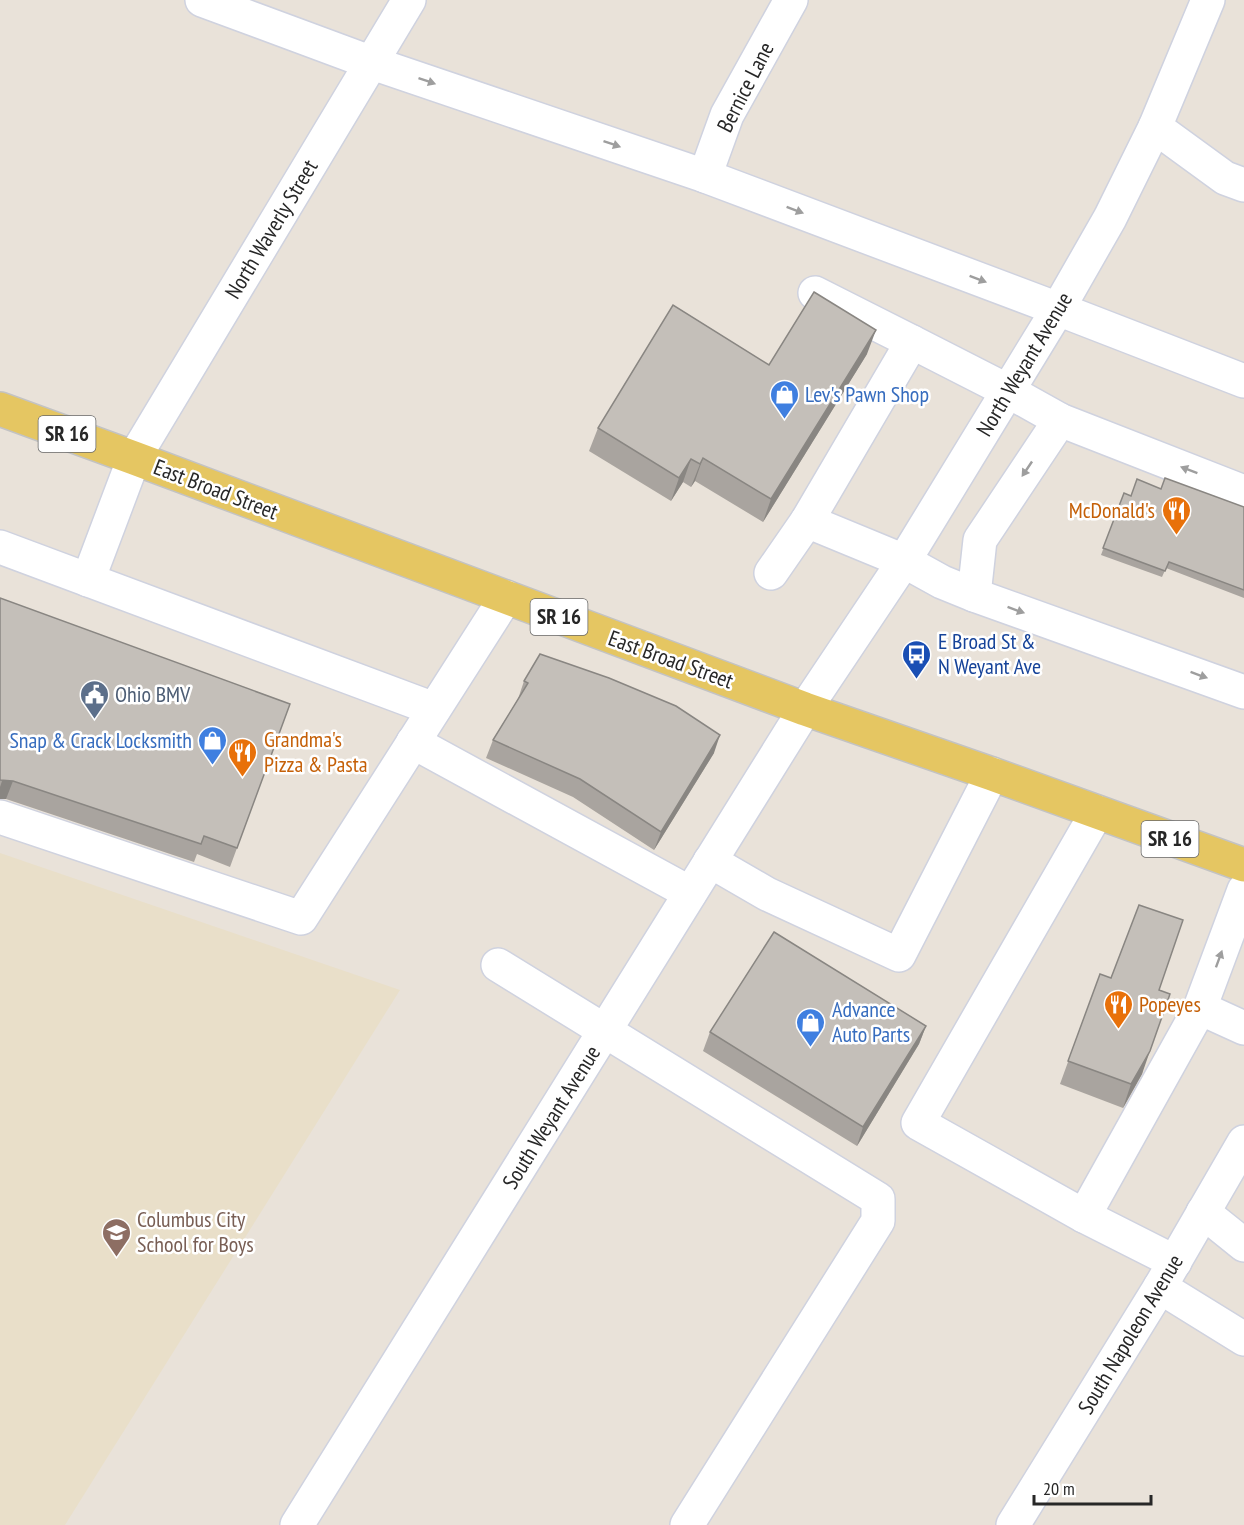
<svg xmlns="http://www.w3.org/2000/svg" width="1244" height="1525" font-family="'PT Sans Narrow',sans-serif">
  <style>
    .education { fill: #e9dfc9 }
    .lines { fill: none; stroke-linecap: round; stroke-linejoin: round }
    .minor-casing { stroke: #cfd2df; stroke-width: 36 }
    .major-casing { stroke: #c3c3c3; stroke-width: 36 }
    .minor { stroke: #fff; stroke-width: 33 }
    .major { stroke: #e5c662; stroke-width: 33 }
    .wall { fill: #a9a49f }
    .shaded-wall { fill: #898682 }
    .building { fill: #c4bfb9; stroke: #898682; stroke-width: 1.5 }
    .oneway { fill: #9e9e9e }
    .labels { text-anchor: middle; stroke-width: 5; stroke-linejoin: round; paint-order: stroke }
    .shield { fill: #fff; stroke: #686868; stroke-width: 1.5 }
    .shield-label { font-size: 21px; font-weight: bold; fill: #272727 }
    .street-label { font-size: 22px; fill: #272727; stroke: #fff }
    .shop-label { font-size: 22px; fill: #366cbe; stroke: #fff; text-anchor: start }
    .food-label { font-size: 22px; fill: #c56008; stroke: #fff; text-anchor: start }
    .transit-label { font-size: 22px; fill: #164399; stroke: #fff; text-anchor: start }
    .service-label { font-size: 22px; fill: #4e5e75; stroke: #fff; text-anchor: start }
    .education-label { font-size: 22px; fill: #785e54; stroke: #fff; text-anchor: start }
  </style>
  <rect width="100%" height="100%" fill="#e9e2d9"/>
  <!-- education -->
  <polygon class="education" points="0,853 400,990 65,1525 0,1525"/>
  <g class="lines">
    <defs>
      <g id="minor">
        <polyline points="202,0 372,63 705,176 1058,309 1244,381"/>
        <polyline points="1155,127 1225,178 1244,185"/>
        <polyline points="705,176 727,115 791,0"/>
        <polyline points="912,342 1008,391 1060,420 1244,492"/>
        <polyline points="807,521 904,561 942,582 974,595 1244,692"/>
        <polyline points="0,547 434,709"/>
        <polyline points="771,573 807,521 912,342 815,293"/>
        <polyline points="88,580 134,458 409,0"/>
        <polyline points="974,595 980,540 1060,420"/>
        <polyline points="413,742 690,893"/>
        <polyline points="1097,812 918,1123 1084,1216 1175,1262"/>
        <polyline points="0,817 301,918 506,597"/>
        <polyline points="710,861 767,894 899,955 992,774"/>
        <polyline points="1244,890 1200,1008 1244,1028"/>
        <polyline points="498,965 878,1199 878,1221 687,1525"/>
        <polyline points="1203,1212 1244,1245"/>
        <polyline points="1084,1216 1200,1008"/>
        <polyline points="1160,1287 1244,1339"/>
        <polyline points="297,1525 805,709 904,561 1058,309 1110,218 1155,127 1208,0"/>
        <polyline points="1013,1525 1160,1287 1244,1142"/>
      </g>
      <polyline id="major" points="0,409 134,458 805,709 992,774 1244,865"/>
    </defs>
    <!-- minor casing -->
    <use href="#minor" class="minor-casing"/>
    <!-- major casing -->
    <use href="#major" class="major-casing"/>
    <!-- minor -->
    <use href="#minor" class="minor"/>
    <!-- major -->
    <use href="#major" class="major"/>
  </g>
  <!-- wall -->
  <g class="wall">
    <polygon points="867,354 763,522 695,481 691,487 683,482 671,501 589,451 598,428 769,365"/>
    <polygon points="1161,489 1244,507 1244,598 1166,568 1162,577 1101,555 1124,493 1131,496"/>
    <polygon points="0,598 290,704 230,867 197,854 194,862 6,799 0,799"/>
    <polygon points="524,681 714,753 654,850 573,797 486,758 493,740 518,699"/>
    <polygon points="1100,974 1111,978 1159,990 1142,1074 1123,1108 1060,1084"/>
    <polygon points="926,1026 919,1044 857,1146 703,1051 710,1032"/>
  </g>
  <!-- shaded-wall -->
  <g class="shaded-wall">
    <polygon points="876,330 867,354 763,522 771,499"/>
    <polygon points="703,458 695,481 691,487 700,464"/>
    <polygon points="691,459 683,482 671,501 679,478"/>
    <polygon points="720,735 714,753 654,850 661,832"/>
    <polygon points="2,781 13,781 6,799 0,799 0,787"/>
    <polygon points="926,1026 919,1044 857,1146 863,1127"/>
    <polygon points="1150,1051 1142,1074 1123,1108 1131,1084"/>
  </g>
  <!-- building -->
  <g class="building">
    <polygon points="814,292 876,330 771,499 703,458 700,464 691,459 679,478 598,428 673,305 769,365"/>
    <polygon points="1165,478 1244,507 1244,590 1169,562 1165,571 1103,548 1124,493 1131,496 1137,479 1161,489"/>
    <polygon points="0,598 290,704 237,848 204,836 201,844 13,781 0,780"/>
    <polygon points="540,654 609,678 676,706 720,735 661,832 580,779 493,740 528,683 524,681"/>
    <polygon points="1139,905 1183,920 1159,990 1170,994 1150,1051 1131,1084 1068,1061 1100,974 1111,978"/>
    <polygon points="774,932 926,1026 863,1127 710,1032"/>
  </g>
  <!-- one-way arrows -->
  <defs><path id="oneway-solid" d="M-6-.8H1V-3.2L6.5 0L1 3.2V.8H-6Z" transform="scale(1.5)"/></defs>
  <g class="oneway">
    <use href="#oneway-solid" transform="translate(427 81) rotate(19)"/>
    <use href="#oneway-solid" transform="translate(612 144) rotate(19)"/>
    <use href="#oneway-solid" transform="translate(795 210) rotate(21)"/>
    <use href="#oneway-solid" transform="translate(978 279) rotate(21)"/>
    <use href="#oneway-solid" transform="translate(1027 469) rotate(124)"/>
    <use href="#oneway-solid" transform="translate(1189 470) rotate(-159)"/>
    <use href="#oneway-solid" transform="translate(1016 610) rotate(20)"/>
    <use href="#oneway-solid" transform="translate(1199 675) rotate(20)"/>
    <use href="#oneway-solid" transform="translate(1219 959) rotate(-70)"/>
  </g>
  <!-- icons -->
  <defs>
    <symbol id="shop-pin" viewBox="-11 -11 22 30"><path d="M0 17L-7.5 6A9.5 9.5 0 1 1 7.5 6Z" fill="#3f7fe0" stroke="#fff"/><path d="M-5-2.5h2.3a2.7 3.5 0 0 1 5.4 0H5L5.5 6h-11ZM-1.5-2.5h3a1.5 2.3 0 0 0-3 0Z" fill="#fff"/></symbol>
    <symbol id="restaurant-pin" viewBox="-11 -11 22 30"><path d="M0 17L-7.5 6A9.5 9.5 0 1 1 7.5 6Z" fill="#e8710a" stroke="#fff"/><path d="M-5-6h1v4h1v-4h1v4h1v-4h1v5L-1.5 .5V6h-2V.5L-5-1ZM5-6V6H3V1.5H1.5Q1.5-4 5-6Z" fill="#fff"/></symbol>
    <symbol id="bus-pin" viewBox="-11 -11 22 30"><path d="M0 17L-7.5 6A9.5 9.5 0 1 1 7.5 6Z" fill="#1a4fb4" stroke="#fff"/><path d="M-5-6H5V4H4V6H2V4H-2V6H-4V4H-5ZM-3.5-4V0h7V-4ZM-3.5 1.2v1.5H-2V1.2ZM2 1.2v1.5H3.5V1.2Z" fill="#fff"/></symbol>
    <symbol id="civic-pin" viewBox="-11 -11 22 30"><path d="M0 17L-7.5 6A9.5 9.5 0 1 1 7.5 6Z" fill="#5c6f8a" stroke="#fff"/><path d="M-.6-6.5H3V-4.5H.6V-3L4-1V1h2V6H-6V1h2V-1L-.6-3ZM-1.2 2.5V6h2.4V2.5Z" fill="#fff"/></symbol>
    <symbol id="school-pin" viewBox="-11 -11 22 30"><path d="M0 17L-7.5 6A9.5 9.5 0 1 1 7.5 6Z" fill="#8d6e63" stroke="#fff"/><path d="M0-5L7-2L0 1L-7-2ZM-4 1L0 2.5L4 1V4Q0 6-4 4Z" fill="#fff"/></symbol>
  </defs>
  <g fill-rule="evenodd">
    <use href="#shop-pin" x="768" y="378" width="33" height="45"/>
    <use href="#restaurant-pin" x="1160" y="494" width="33" height="45"/>
    <use href="#bus-pin" x="900" y="638" width="33" height="45"/>
    <use href="#civic-pin" x="78" y="678" width="33" height="45"/>
    <use href="#shop-pin" x="196" y="724" width="33" height="45"/>
    <use href="#restaurant-pin" x="226" y="736" width="33" height="45"/>
    <use href="#restaurant-pin" x="1102" y="988" width="33" height="45"/>
    <use href="#shop-pin" x="794" y="1006" width="33" height="45"/>
    <use href="#school-pin" x="100" y="1216" width="33" height="45"/>
  </g>
  <g class="labels">
    <!-- shield labels -->
    <g class="shield">
      <rect x="38.5" y="416" width="57" height="36" rx="4.5"/>
      <rect x="530.5" y="599" width="57" height="36" rx="4.5"/>
      <rect x="1141.5" y="821" width="57" height="36" rx="4.5"/>
    </g>
    <g class="shield-label">
      <text x="67" y="441">SR 16</text>
      <text x="559" y="624">SR 16</text>
      <text x="1170" y="846">SR 16</text>
    </g>
    <!-- street labels -->
    <g class="street-label">
      <text transform="translate(745 87) rotate(-63)" y="8">Bernice Lane</text>
      <text transform="translate(271 229) rotate(-59)" y="8">North Waverly Street</text>
      <text transform="translate(1024 364) rotate(-59)" y="8">North Weyant Avenue</text>
      <text transform="translate(216 489) rotate(21)" y="8">East Broad Street</text>
      <text transform="translate(671 659) rotate(20)" y="8">East Broad Street</text>
      <text transform="translate(551 1117) rotate(-58)" y="8">South Weyant Avenue</text>
      <text transform="translate(1130 1334) rotate(-59)" y="8">South Napoleon Avenue</text>
    </g>
    <!-- shop labels -->
    <g class="shop-label">
      <text x="805" y="402">Lev's Pawn Shop</text>
      <text x="192" y="748" text-anchor="end">Snap &amp; Crack Locksmith</text>
      <text x="832" y="1017">Advance<tspan x="832" dy="25">Auto Parts</tspan></text>
    </g>
    <!-- food labels -->
    <g class="food-label">
      <text x="1155" y="518" text-anchor="end">McDonald's</text>
      <text x="264" y="747">Grandma's<tspan x="264" dy="25">Pizza &amp; Pasta</tspan></text>
      <text x="1139" y="1012">Popeyes</text>
    </g>
    <!-- transit labels -->
    <g class="transit-label">
      <text x="938" y="649">E Broad St &amp;<tspan x="938" dy="25">N Weyant Ave</tspan></text>
    </g>
    <!-- service labels -->
    <g class="service-label">
      <text x="115" y="702">Ohio BMV</text>
    </g>
    <!-- education labels -->
    <g class="education-label">
      <text x="137" y="1227">Columbus City<tspan x="137" dy="25">School for Boys</tspan></text>
    </g>
  </g>
  <!-- scale -->
  <path d="M1034 1495v9h117v-9" fill="none" stroke="#272727" stroke-width="3"/>
  <text x="1043" y="1495" font-size="18" fill="#272727" stroke="#ffffff" stroke-width="4.5" paint-order="stroke">20 m</text>
</svg>
